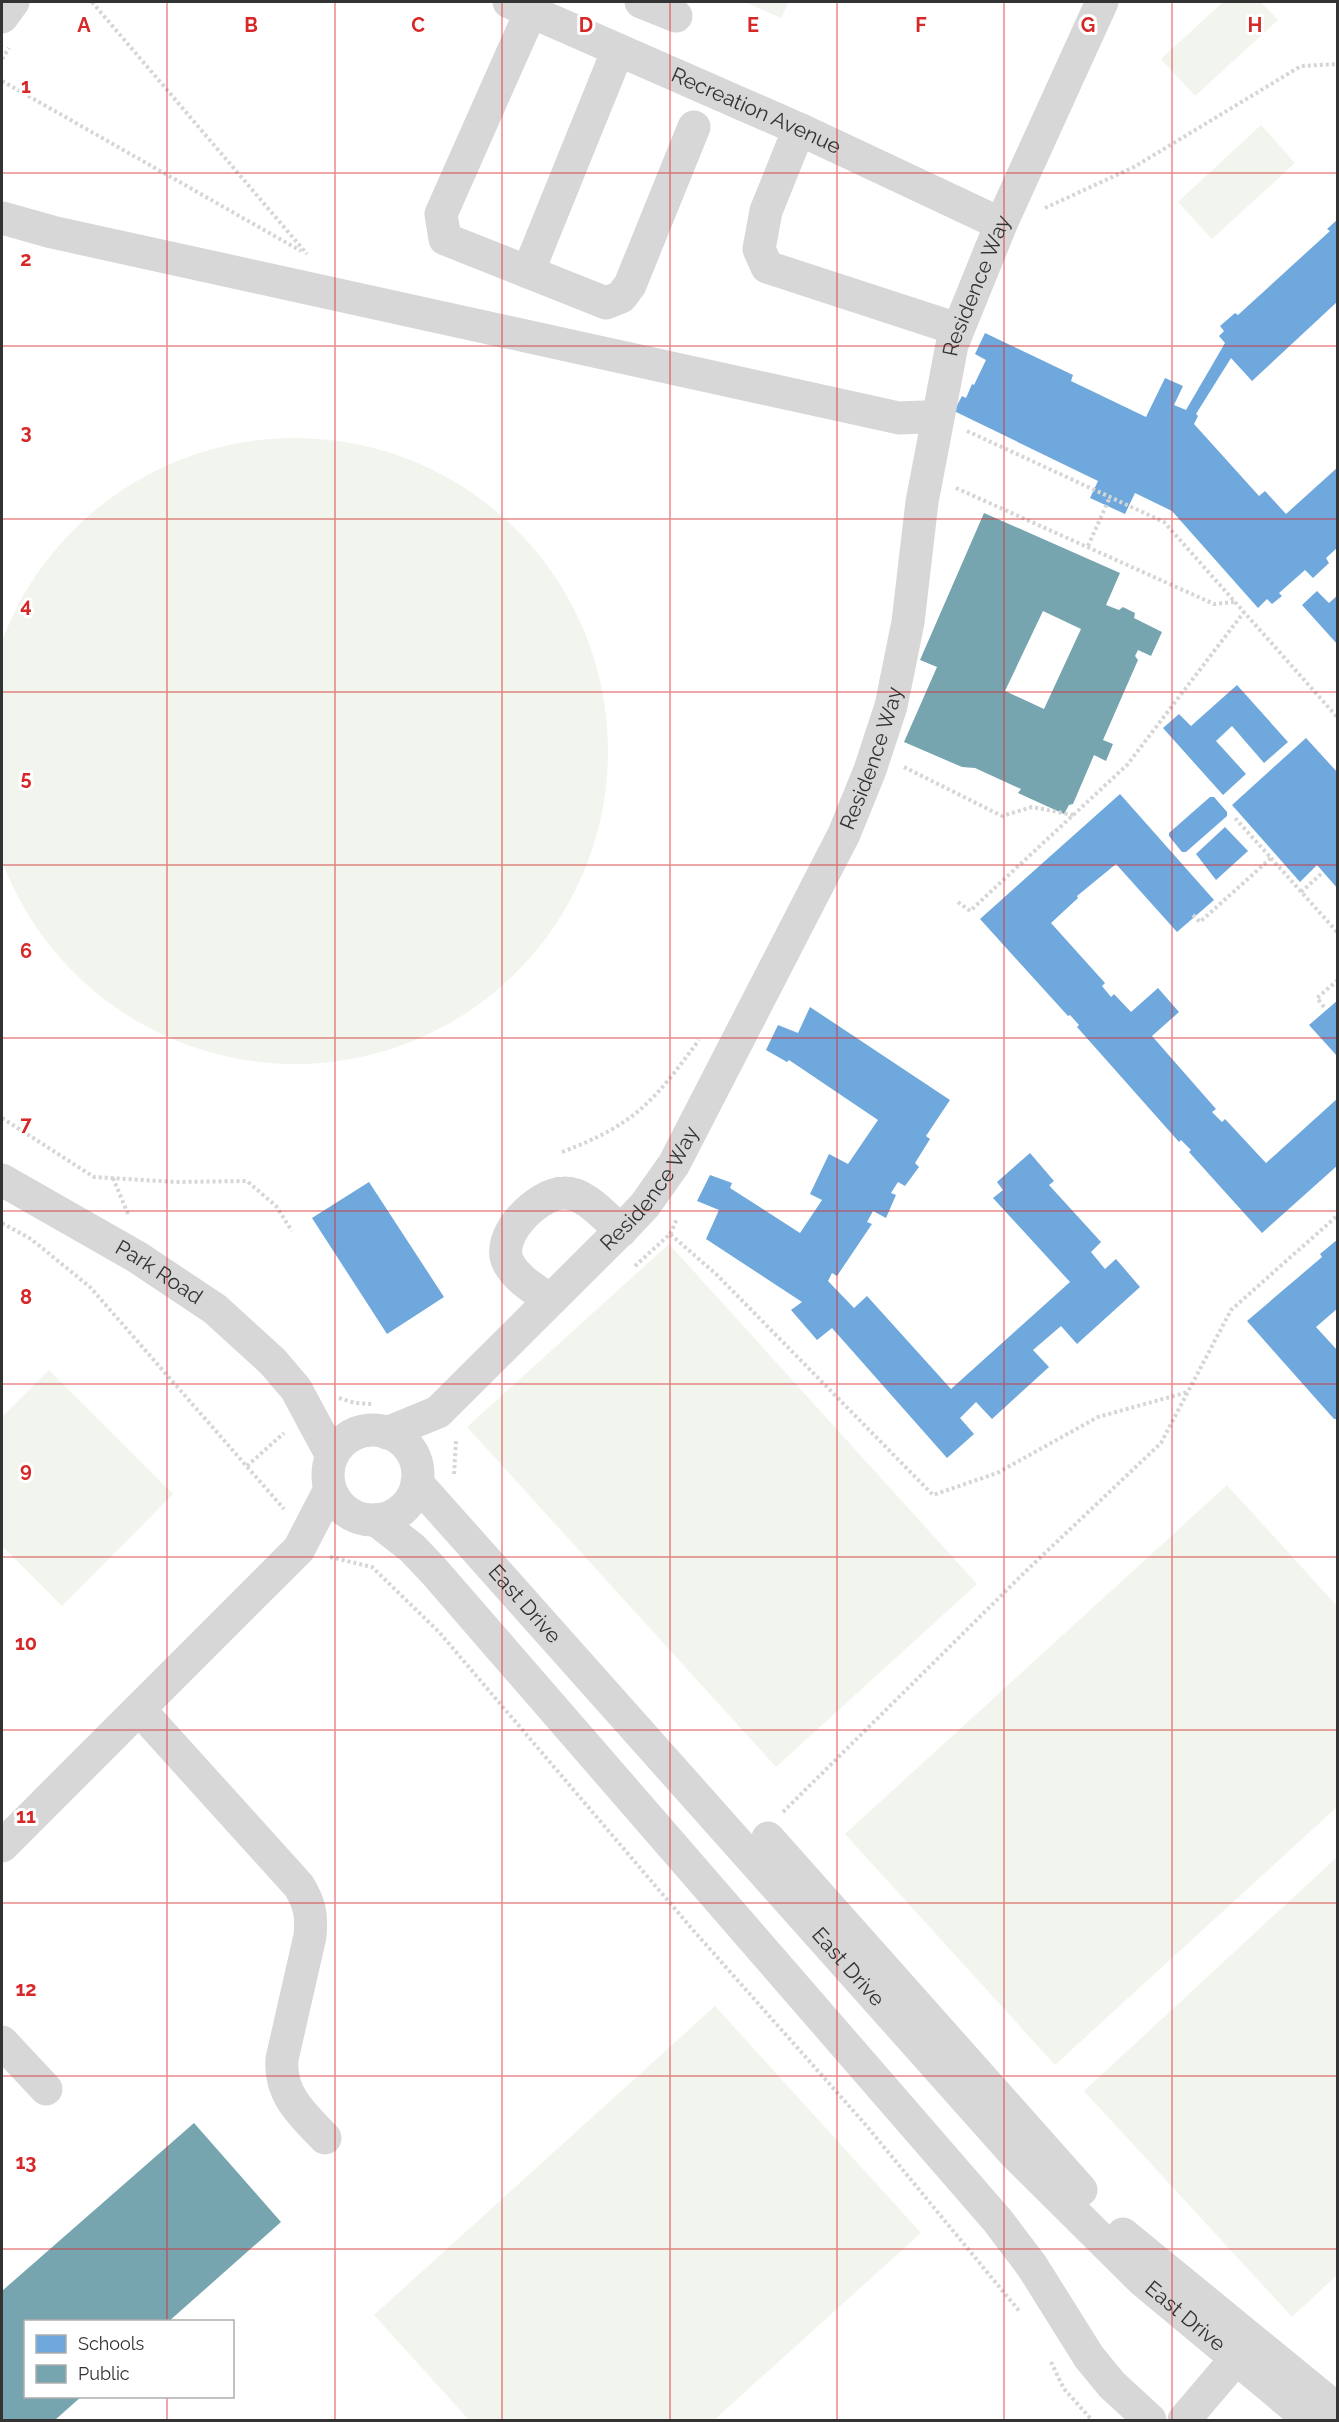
<svg xmlns="http://www.w3.org/2000/svg" width="1339" height="2422" font-family="Raleway,sans-serif">
  <style>
    .green { fill: #f1f5ed }
    .schools { fill: #6fa8dc }
    .public { fill: #76a5af; fill-rule: evenodd }
    .lines { fill: none; stroke-linecap: round; stroke-linejoin: round }
    .path { stroke: #d6d6d6; stroke-width: 4; stroke-dasharray: 3 3; stroke-linecap: butt }
    .minor { stroke: #d7d7d7; stroke-width: 33 }
    .grid { fill: none; stroke: #d62828; stroke-width: 1.5; stroke-opacity: 0.55 }
    .labels { text-anchor: middle; stroke-width: 6; stroke-linejoin: round; paint-order: stroke }
    .street-label { font-size: 21px; fill: #333; stroke: #fff }
    .grid-label { font-size: 20px; text-anchor: middle; font-weight: bold; fill: #d62828; stroke: #fff; stroke-width: 6; stroke-linejoin: round; paint-order: stroke }
  </style>
  <rect width="100%" height="100%" fill="#fff"/>
  <!-- green -->
  <g class="green">
    <polygon points="745,2 789,2 781,18"/>
    <polygon points="1223,2 1261,2 1278,20 1195,96 1161,59"/>
    <polygon points="1261,125 1295,163 1212,239 1178,202"/>
    <circle cx="295" cy="751" r="313"/>
    <polygon points="669,1244 977,1584 776,1767 467,1427"/>
    <polygon points="49,1370 173,1494 62,1606 2,1546 2,1417"/>
    <polygon points="1227,1485 1337,1606 1337,1807 1055,2065 845,1834"/>
    <polygon points="1337,1857 1337,2275 1292,2317 1084,2091"/>
    <polygon points="715,2006 921,2233 714,2420 469,2420 374,2315"/>
  </g>
  <!-- schools -->
  <g class="schools">
    <polygon points="1338,219 1338,301 1252,381 1231,358 1196,414 1198,416 1194,424 1259,496 1265,491 1286,514 1338,467 1338,547 1326,558 1329,563 1313,578 1305,570 1279,593 1282,596 1272,604 1267,599 1258,608 1172,511 1135,493 1125,514 1090,498 1098,481 954,411 962,396 966,398 972,384 974,385 986,360 975,354 985,333 1073,375 1071,381 1146,417 1165,378 1183,386 1174,405 1186,410 1225,343 1219,336 1224,331 1220,326 1235,313 1238,315 1330,231 1327,229"/>
    <polygon points="1317,591 1329,603 1338,595 1338,645 1302,605"/>
    <polygon points="1237,685 1288,742 1264,763 1232,726 1216,741 1246,774 1223,795 1163,728 1179,714 1191,726"/>
    <polygon points="1306,738 1338,773 1338,889 1317,865 1300,882 1232,805"/>
    <polygon points="1120,794 1214,900 1177,932 1116,864 1077,896 1078,898 1051,923 1105,983 1102,986 1111,997 1114,994 1131,1012 1158,988 1179,1012 1152,1036 1216,1109 1212,1112 1222,1122 1225,1119 1266,1163 1338,1098 1338,1165 1262,1233 1189,1152 1191,1150 1181,1140 1179,1142 1077,1027 1079,1025 1070,1015 1068,1016 980,919"/>
    <polygon points="1210,797 1214,797 1227,812 1227,816 1186,852 1182,852 1169,836 1169,833"/>
    <polygon points="1225,827 1248,851 1216,880 1196,854"/>
    <polygon points="1338,1000 1338,1057 1309,1025"/>
    <polygon points="810,1007 950,1100 926,1136 930,1139 915,1163 919,1167 905,1186 898,1182 891,1193 896,1195 886,1218 873,1211 867,1222 872,1224 837,1276 832,1273 828,1281 854,1308 867,1296 951,1389 1070,1282 993,1198 1003,1190 997,1182 1030,1153 1054,1181 1049,1185 1101,1242 1091,1252 1105,1269 1116,1259 1140,1287 1077,1344 1061,1326 1033,1350 1049,1367 992,1419 976,1402 960,1418 974,1434 947,1458 832,1328 817,1340 791,1310 802,1302 706,1239 719,1210 697,1201 710,1175 732,1183 730,1188 800,1233 822,1200 810,1194 829,1154 848,1164 878,1120 789,1060 787,1062 766,1050 778,1025 798,1033"/>
    <polygon points="369,1182 444,1297 387,1334 312,1218"/>
    <polygon points="1338,1239 1338,1308 1316,1327 1338,1351 1338,1419 1334,1419 1247,1321 1322,1257 1320,1254"/>
  </g>
  <!-- public -->
  <g class="public">
    <path d="M984 513 1120 573 1106 605 1119 610 1123 607 1135 613 1134 618 1162 632 1151 656 1138 650 1135 656 1138 660 1103 740 1113 744 1106 761 1094 755 1073 804 1069 805 1064 814 1018 793 1021 789 975 768 962 767 904 742 937 667 920 660ZM1043 611 1081 629 1044 709 1005 691Z"/>
    <polygon points="194,2123 281,2222 168,2322 26,2322 26,2396 82,2396 55,2420 2,2420 2,2291"/>
  </g>
  <g class="lines">
    <!-- path -->
    <g class="path">
      <polyline points="92,2 307,254"/>
      <polyline points="2,59 9,48"/>
      <polyline points="2,81 301,251"/>
      <polyline points="1045,208 1134,167 1301,66 1338,64"/>
      <polyline points="967,431 1164,522 1338,718"/>
      <polyline points="956,488 1214,604 1234,602"/>
      <polyline points="1088,546 1110,497"/>
      <polyline points="904,767 1002,816 1032,807 1073,815"/>
      <polyline points="1271,858 1338,933"/>
      <polyline points="1301,892 1322,873"/>
      <polyline points="958,902 970,911 1127,765 1244,612"/>
      <polyline points="1193,915 1200,922 1271,858 1235,818"/>
      <polyline points="1324,1007 1317,998 1338,980"/>
      <polyline points="2,1118 94,1177 176,1182 247,1181 276,1206 292,1231"/>
      <path d="M562 1152C636 1124 653 1102 699 1040"/>
      <polyline points="113,1178 128,1214"/>
      <polyline points="2,1223 31,1239 90,1287 284,1509"/>
      <polyline points="670,1234 677,1219"/>
      <polyline points="635,1266 670,1234 716,1274 933,1495 997,1473 1098,1417 1188,1392"/>
      <polyline points="339,1398 355,1403 373,1404"/>
      <polyline points="247,1466 284,1433"/>
      <polyline points="454,1474 456,1440"/>
      <polyline points="330,1557 372,1567 439,1632 693,1930 865,2124 1020,2312"/>
      <polyline points="783,1812 1025,1572 1161,1443 1231,1310 1338,1215"/>
      <polyline points="1051,2362 1064,2389 1092,2420"/>
    </g>
    <!-- minor -->
    <g class="minor">
      <path id="s1" d="M509 2 799 129 1001 224"/>
      <polyline points="641,2 676,16"/>
      <polyline points="531,11 441,214 445,239 606,303 621,297 630,285 694,127"/>
      <polyline points="2,17 13,2"/>
      <polyline points="799,129 766,211 759,249 767,267 957,329"/>
      <polyline points="2,218 52,232 899,418 923,417"/>
      <polyline points="528,272 618,50"/>
      <path id="s2" d="M2 1180 137 1257 215 1309 273 1362 296 1389 332 1456"/>
      <path d="M550 1300C536 1290 518 1280 509 1264 493 1237 538 1193 564 1193 585 1192 606 1218 621 1231"/>
      <circle cx="373" cy="1475" r="45"/>
      <path id="s3" d="M387 1433 438 1412 630 1221 645 1205 674 1164 844 834 870 770 891 706 908 622 922 502 952 345 1001 224 1102 2"/>
      <path id="s4" d="M417 1483 1014 2153 1142 2280 1310 2420"/>
      <polyline points="376,1520 412,1548 433,1570 998,2221 1032,2266 1089,2357 1112,2385 1150,2420"/>
      <path d="M139 1709 299 1886C310 1904 312 1916 310 1936L282 2059C279 2094 302 2114 325 2138"/>
      <polyline points="768,1838 1081,2190"/>
      <polyline points="2,1846 299,1549 330,1489"/>
      <polyline points="2,2042 46,2089"/>
      <polyline points="1123,2234 1338,2410"/>
      <polyline points="1184,2420 1235,2360"/>
    </g>
  </g>
  <!-- grid -->
  <path class="grid" d="M167 2V2322M335 2V2420M502 2V2420M670 2V2420M837 2V2420M1004 2V2420M1172 2V2420M2 173H1338M2 346H1338M2 519H1338M2 692H1338M2 865H1338M2 1038H1338M2 1211H1338M2 1384H1338M2 1557H1338M2 1730H1338M2 1903H1338M2 2076H1338M2 2249H1338M167 2396V2420"/>
  <g class="labels">
    <!-- street labels -->
    <g class="street-label">
      <text dy="7" stroke="none"><textPath href="#s1" startOffset="270">Recreation Avenue</textPath></text>
      <text dy="7" stroke="none"><textPath href="#s3" startOffset="1336">Residence Way</textPath></text>
      <text dy="7" stroke="none"><textPath href="#s3" startOffset="850">Residence Way</textPath></text>
      <text dy="7" stroke="none"><textPath href="#s3" startOffset="364">Residence Way</textPath></text>
      <text dy="7" stroke="none"><textPath href="#s2" startOffset="182">Park Road</textPath></text>
      <text dy="7" stroke="none"><textPath href="#s4" startOffset="162">East Drive</textPath></text>
      <text dy="7" stroke="none"><textPath href="#s4" startOffset="648">East Drive</textPath></text>
      <text dy="7" stroke="none"><textPath href="#s4" startOffset="1134">East Drive</textPath></text>
    </g>
  </g>
  <g class="grid-label">
    <text x="84" y="32">A</text>
    <text x="251" y="32">B</text>
    <text x="418" y="32">C</text>
    <text x="586" y="32">D</text>
    <text x="753" y="32">E</text>
    <text x="921" y="32">F</text>
    <text x="1088" y="32">G</text>
    <text x="1255" y="32">H</text>
    <text x="26" y="93">1</text>
    <text x="26" y="266">2</text>
    <text x="26" y="439">3</text>
    <text x="26" y="612">4</text>
    <text x="26" y="785">5</text>
    <text x="26" y="958">6</text>
    <text x="26" y="1131">7</text>
    <text x="26" y="1304">8</text>
    <text x="26" y="1477">9</text>
    <text x="26" y="1650">10</text>
    <text x="26" y="1823">11</text>
    <text x="26" y="1996">12</text>
    <text x="26" y="2169">13</text>
  </g>
  <!-- border -->
  <rect width="1339" height="2422" fill="none" stroke="#333333" stroke-width="6"/>
  <!-- legend -->
  <rect x="24" y="2320" width="210" height="78" fill="#ffffff" stroke="#adadad" stroke-width="1.5"/>
  <rect x="36" y="2335" width="30" height="18" fill="#6fa8dc" stroke="#adadad" stroke-width="1.5"/>
  <text x="78" y="2350" font-size="18" fill="#333333">Schools</text>
  <rect x="36" y="2365" width="30" height="18" fill="#76a5af" stroke="#adadad" stroke-width="1.5"/>
  <text x="78" y="2380" font-size="18" fill="#333333">Public</text>
</svg>
